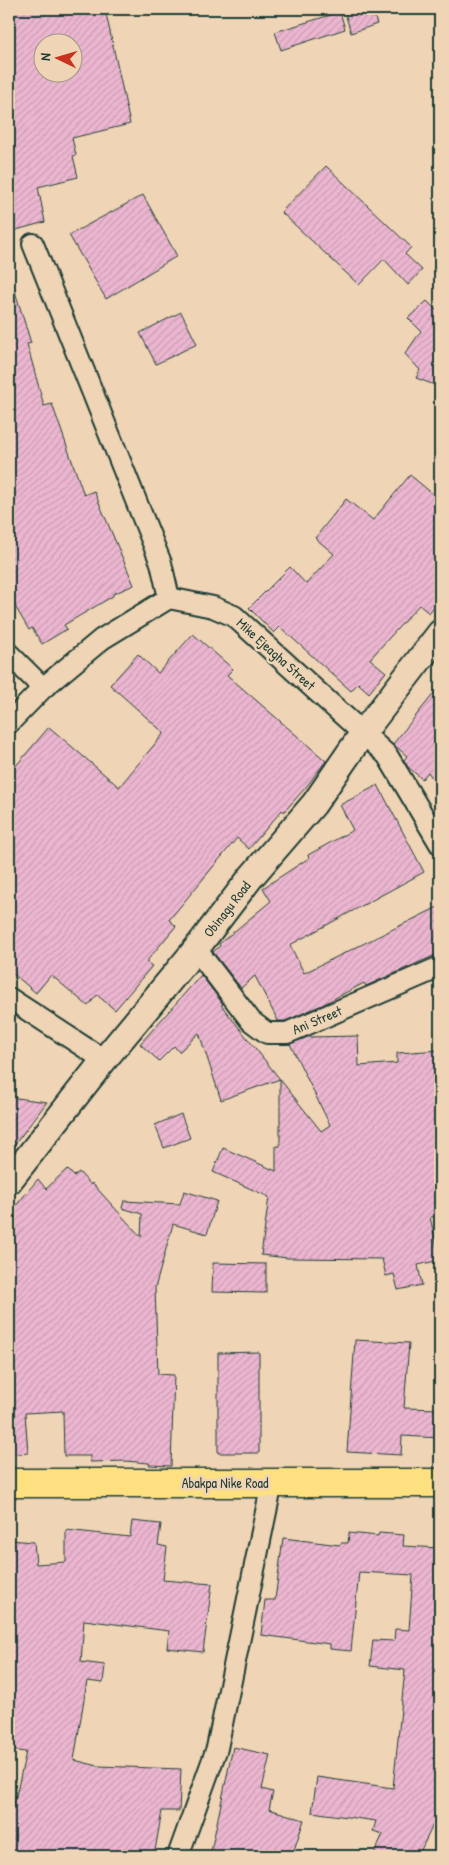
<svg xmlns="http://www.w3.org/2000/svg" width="449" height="1865" font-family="'Patrick Hand',sans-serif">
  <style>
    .building { fill: url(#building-hatch); stroke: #1f3d34; fill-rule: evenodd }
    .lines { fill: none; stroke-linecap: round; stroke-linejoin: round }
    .minor-casing { stroke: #1f3d34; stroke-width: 24 }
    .tertiary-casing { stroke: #1f3d34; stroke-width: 29 }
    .primary-casing { stroke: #1f3d34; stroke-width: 31 }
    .minor { stroke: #efd4b6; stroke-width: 20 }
    .tertiary { stroke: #efd4b6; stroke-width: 25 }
    .primary { stroke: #fde080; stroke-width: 28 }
    .labels { text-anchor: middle; stroke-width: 5; stroke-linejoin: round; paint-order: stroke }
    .street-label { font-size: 14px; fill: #1f3d34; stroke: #efd4b6 }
  </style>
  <defs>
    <pattern id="building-hatch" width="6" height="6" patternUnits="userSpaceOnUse" patternTransform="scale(1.25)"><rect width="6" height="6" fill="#ecb6d0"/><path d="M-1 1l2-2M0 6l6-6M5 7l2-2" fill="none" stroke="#ca9db3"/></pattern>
  </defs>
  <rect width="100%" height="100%" fill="#efd4b6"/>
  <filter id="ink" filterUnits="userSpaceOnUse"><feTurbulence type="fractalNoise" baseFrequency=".02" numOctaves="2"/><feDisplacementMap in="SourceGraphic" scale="10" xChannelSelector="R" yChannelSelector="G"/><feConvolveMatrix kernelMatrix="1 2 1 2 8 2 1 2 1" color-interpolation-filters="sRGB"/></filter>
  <g filter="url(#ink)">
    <!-- building -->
    <g class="building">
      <path d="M17 9H105L130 124 72 138 76 155 73 156 78 177 38 187 45 222 9 232V12ZM42 42H72V72H42Z"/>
      <polygon points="359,9 372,9 377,24 351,33 345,13"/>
      <polygon points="340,12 345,29 281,50 275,32"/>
      <polygon points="326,166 411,247 405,254 422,270 408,285 384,259 359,285 281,212"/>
      <polygon points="143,195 177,256 106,299 69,235"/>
      <polygon points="13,285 31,343 27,344 44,406 52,404 84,495 94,491 134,585 113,594 113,596 64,625 67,629 42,644 32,628 29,630 9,596 9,286"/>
      <polygon points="427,301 436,310 440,304 440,387 416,378 420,370 405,354 421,331 408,318"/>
      <polygon points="181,312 197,344 156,364 140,333"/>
      <polygon points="410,475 440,500 440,599 429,613 419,605 370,659 386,672 369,693 358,683 351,691 280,627 274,633 249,608 290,567 306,584 334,554 315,538 346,499 373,520"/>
      <polygon points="193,634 233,669 227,675 326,761 306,787 284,812 282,810 249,849 237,838 169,920 176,926 146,962 152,966 115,1010 97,995 88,1006 51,975 36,993 9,970 9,774 49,727 119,787 164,733 110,685 138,654 158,673"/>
      <polygon points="440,686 440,789 428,772 422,779 408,767 404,760 407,756 393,744"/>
      <polygon points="378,785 424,872 290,945 304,973 440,906 440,953 366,986 364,983 322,1005 285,1021 278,1021 255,976 241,988 213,952 220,946 219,944 271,901 263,888 309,858 308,855 353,830 340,805"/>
      <polygon points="201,975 223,1004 221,1005 321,1131 330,1125 290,1044 308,1037 358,1036 359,1066 397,1063 397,1053 440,1050 440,1216 430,1217 440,1260 418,1265 422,1285 398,1290 394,1274 386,1276 382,1259 288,1258 261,1255 269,1197 213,1172 223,1148 276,1171 276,1146 280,1146 280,1079 221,1100 199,1033 179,1052 174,1046 159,1061 140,1044"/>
      <polygon points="9,1097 47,1102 9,1152"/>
      <polygon points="181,1114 190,1138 164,1148 155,1125"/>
      <polygon points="67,1169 74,1176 79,1172 91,1185 92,1183 141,1237 142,1214 122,1208 124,1201 180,1204 184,1191 217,1201 207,1234 173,1224 155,1288 158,1374 174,1375 171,1466 149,1465 149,1463 125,1461 90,1462 90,1456 64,1456 63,1411 25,1413 28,1453 9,1455 9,1214 38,1179 46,1189"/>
      <polygon points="213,1263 266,1264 266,1293 212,1292"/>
      <polygon points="355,1340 409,1343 404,1408 440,1409 440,1438 402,1436 401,1455 347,1452"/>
      <polygon points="259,1352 259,1453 218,1453 218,1353"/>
      <polygon points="132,1521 161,1524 158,1545 167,1547 163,1580 212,1584 203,1652 167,1648 169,1631 84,1620 81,1662 105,1665 103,1683 87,1681 74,1760 98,1766 181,1769 179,1811 162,1811 154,1856 9,1856 9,1807 13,1809 26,1752 9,1750 9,1540 34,1542 36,1564 66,1562 66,1530 130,1537"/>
      <polygon points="349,1533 378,1536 379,1533 404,1535 403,1546 440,1548 440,1775 438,1794 440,1794 435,1821 418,1856 373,1856 383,1834 373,1831 376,1821 312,1812 317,1777 393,1788 405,1670 370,1666 373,1640 394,1641 395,1629 409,1630 413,1575 359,1572 351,1651 330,1649 330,1644 261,1635 265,1600 275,1600 283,1538 340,1545 341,1543 348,1543"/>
      <polygon points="233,1747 270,1755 262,1789 273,1792 269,1809 304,1820 292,1856 210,1856"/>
    </g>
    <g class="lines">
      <defs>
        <g id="minor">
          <polyline points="33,244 161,563 169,598"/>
          <polyline points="9,654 43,688"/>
          <polyline points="9,723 43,688 102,639 169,598 213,607 234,616 387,755 440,844"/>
          <polyline points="196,949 251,1021 267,1033 287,1033 440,967"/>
          <polyline points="9,998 104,1060"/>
          <polyline points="178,1856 217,1748 272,1483"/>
        </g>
        <polyline id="tertiary" points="9,1181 104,1060 196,949 251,877 314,804 363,733 440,633"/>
        <polyline id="primary" points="9,1483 440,1483"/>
      </defs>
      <!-- minor casing -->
      <use href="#minor" class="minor-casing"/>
      <!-- tertiary casing -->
      <use href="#tertiary" class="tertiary-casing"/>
      <!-- primary casing -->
      <use href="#primary" class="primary-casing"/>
      <!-- minor -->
      <use href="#minor" class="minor"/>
      <!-- tertiary -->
      <use href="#tertiary" class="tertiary"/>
      <!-- primary -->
      <use href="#primary" class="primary"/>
    </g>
  </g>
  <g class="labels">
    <!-- street labels -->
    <g class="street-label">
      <text transform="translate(276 654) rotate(42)" y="5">Mike Ejeagha Street</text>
      <text transform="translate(227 909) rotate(-52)" y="5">Obinagu Road</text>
      <text transform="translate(317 1020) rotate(-23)" y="5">Ani Street</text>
      <text x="225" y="1488">Abakpa Nike Road</text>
    </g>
  </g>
  <!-- margin -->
  <rect width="449" height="1865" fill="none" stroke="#efd4b6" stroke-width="30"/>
  <rect x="15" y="15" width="419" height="1835" fill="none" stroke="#1f3d34" stroke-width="2" filter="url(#ink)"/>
  <!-- north arrow -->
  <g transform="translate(58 58) rotate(275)"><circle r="24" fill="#efd4b6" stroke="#9c9882"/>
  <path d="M0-4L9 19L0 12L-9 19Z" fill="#c8321e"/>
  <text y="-8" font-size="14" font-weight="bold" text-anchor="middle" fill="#1f3d34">N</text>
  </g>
</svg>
